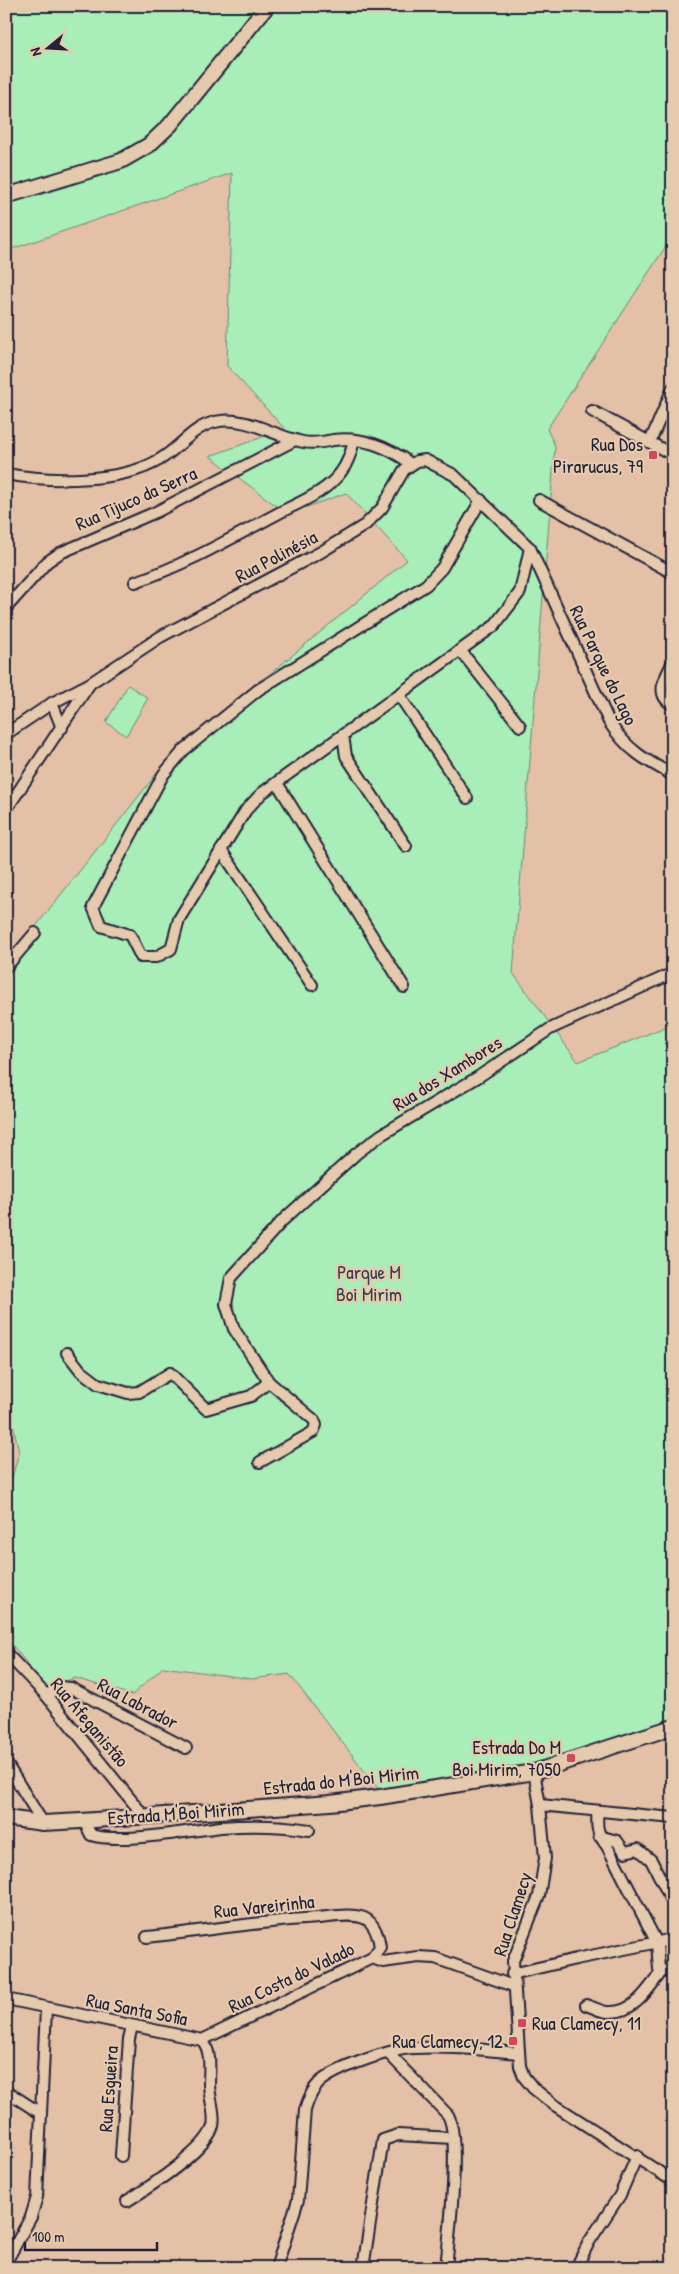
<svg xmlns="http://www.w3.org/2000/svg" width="679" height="2274" font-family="'Patrick Hand',sans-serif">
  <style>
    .green { fill: #a9edb8; stroke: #66887a }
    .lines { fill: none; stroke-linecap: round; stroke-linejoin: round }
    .minor-casing { stroke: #22223b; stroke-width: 14 }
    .major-casing { stroke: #22223b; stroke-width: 18 }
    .minor { stroke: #e5caad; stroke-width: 10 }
    .major { stroke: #e5caad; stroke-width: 14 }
    .poi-dot { fill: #d1495b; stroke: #e5caad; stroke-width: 2 }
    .labels { text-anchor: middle; stroke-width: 4.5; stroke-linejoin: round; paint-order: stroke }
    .poi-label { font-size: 19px; fill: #22223b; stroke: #e5caad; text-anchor: end }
    .street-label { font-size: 19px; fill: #22223b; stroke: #e5caad }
    .park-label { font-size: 19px; fill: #36404e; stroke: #e5caad }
  </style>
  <rect width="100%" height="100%" fill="#e3c0a6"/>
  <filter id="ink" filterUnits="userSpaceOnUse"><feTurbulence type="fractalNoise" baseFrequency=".02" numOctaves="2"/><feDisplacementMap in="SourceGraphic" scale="10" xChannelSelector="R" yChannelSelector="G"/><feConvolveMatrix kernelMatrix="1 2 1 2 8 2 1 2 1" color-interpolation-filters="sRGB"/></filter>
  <g filter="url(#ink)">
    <!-- green -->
    <g class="green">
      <polygon points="6,6 673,6 673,235 547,429 555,446 513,973 578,1062 673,1024 673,1732 534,1772 384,1796 289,1674 252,1679 163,1667 132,1695 75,1678 46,1688 6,1637 6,1498 19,1453 9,1404 6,1400 6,964 169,758 407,560 346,493 287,514 210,456 285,429 227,366 232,173 6,251"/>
      <polygon points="128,685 148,698 126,736 106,722"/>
    </g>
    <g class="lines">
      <defs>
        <g id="minor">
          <polyline points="592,411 673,455"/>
          <polyline points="650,442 673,388"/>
          <path d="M6 474C49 482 121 483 159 460 179 449 192 427 215 422 246 415 273 436 303 442 313 444 323 442 333 440 361 436 389 447 411 464"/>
          <polyline points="481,500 442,568 426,585 258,690 184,750 163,775 93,907 101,926 130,935 141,957 156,957 171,949 179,919 246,810 262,793 494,626 520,592 530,548"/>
          <polyline points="539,500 673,573"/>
          <path d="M135 582C185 565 230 539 277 514 298 503 327 492 341 472 348 463 351 452 354 441"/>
          <polyline points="6,608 47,562 60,553 156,512 295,440"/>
          <polyline points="460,650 520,726"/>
          <path d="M673 662C665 678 654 694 673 705"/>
          <polyline points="399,695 467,798"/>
          <polyline points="52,703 62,728"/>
          <path d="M6 734 52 703 89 684 160 637 321 552 365 525 382 508 404 470 417 461 425 460 454 475 530 548 609 722C627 750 645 760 673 775"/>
          <polyline points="343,735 346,756 406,846"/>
          <polyline points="277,783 404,987"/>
          <polyline points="6,810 89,685"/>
          <polyline points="221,850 312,985"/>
          <polyline points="6,967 35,933"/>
          <polyline points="67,1353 81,1371 98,1384 128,1393 139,1392 170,1373 206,1409 251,1396 269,1382"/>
          <polyline points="260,1462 313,1432 316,1425 314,1420 269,1382 234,1329 226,1304 231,1278 283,1220 357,1153 381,1135 478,1077 550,1029 673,973"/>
          <polyline points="6,1653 46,1695 144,1816"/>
          <polyline points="46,1695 60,1687 71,1688 186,1748"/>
          <polyline points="6,1763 43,1823"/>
          <polyline points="534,1772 540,1805 545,1858 539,1896 513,1961 520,2066 524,2077 533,2088 553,2104 673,2181"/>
          <polyline points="540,1805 673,1818"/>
          <path d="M598 1811C596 1826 597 1834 607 1846L657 1943 659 1969 661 1972 673 1968"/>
          <path d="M84 1821 91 1835C120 1844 188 1831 221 1827 251 1825 279 1825 309 1830"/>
          <polyline points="599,1836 617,1841 625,1852 638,1849 651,1860 673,1903"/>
          <path d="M147 1937C205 1931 261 1921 318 1918 332 1917 351 1913 364 1918 374 1922 379 1937 380 1947L372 1958 202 2040"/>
          <polyline points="372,1958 383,1962 418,1957 435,1958 513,1986"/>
          <polyline points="512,1974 576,1959 673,1939"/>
          <path d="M6 1999 202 2040C212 2051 209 2071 209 2084 209 2097 216 2114 213 2126 207 2150 148 2188 127 2201"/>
          <path d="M586 2005C593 2007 601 2012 608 2012 633 2014 648 1990 661 1972"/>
          <path d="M388 2053 448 2115C461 2138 449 2237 446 2268"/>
          <polyline points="6,2091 40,2113"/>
          <polyline points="121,2156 129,2039 132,2026"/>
          <polyline points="6,2262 31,2217 37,2197 46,2009"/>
          <path d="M276 2268 298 2200 305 2110C308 2100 312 2090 319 2083 335 2068 393 2048 415 2048 449 2046 485 2050 518 2053"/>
          <polyline points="363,2268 383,2140 398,2135 453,2138"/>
          <polyline points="576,2268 589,2242 620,2195 637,2156"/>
        </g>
        <g id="major">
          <polyline points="6,196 121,161 149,145 170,125 267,6"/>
          <polyline points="6,1818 43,1823 81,1821 330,1803 380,1797 534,1772 673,1727"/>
        </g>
      </defs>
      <!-- minor casing -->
      <use href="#minor" class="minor-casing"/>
      <!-- major casing -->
      <use href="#major" class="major-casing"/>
      <!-- minor -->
      <use href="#minor" class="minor"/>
      <!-- major -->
      <use href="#major" class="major"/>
    </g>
  </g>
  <!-- markers -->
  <g class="poi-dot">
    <rect x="648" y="450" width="10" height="10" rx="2.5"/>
    <rect x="566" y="1753" width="10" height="10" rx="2.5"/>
    <rect x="517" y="2018" width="10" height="10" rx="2.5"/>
    <rect x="508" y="2036" width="10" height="10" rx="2.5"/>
  </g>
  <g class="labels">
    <!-- poi labels -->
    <g class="poi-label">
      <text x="643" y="451">Rua Dos<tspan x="643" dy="22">Pirarucus, 79</tspan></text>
      <text x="561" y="1754">Estrada Do M<tspan x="561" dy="22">Boi Mirim, 7050</tspan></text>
      <text x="532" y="2030" text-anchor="start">Rua Clamecy, 11</text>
      <text x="503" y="2048">Rua Clamecy, 12</text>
    </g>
    <!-- street labels -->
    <g class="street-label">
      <text transform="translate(136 498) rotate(-24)" y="7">Rua Tijuco da Serra</text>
      <text transform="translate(276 556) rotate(-28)" y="7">Rua Polinésia</text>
      <text transform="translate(604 665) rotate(64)" y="7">Rua Parque do Lago</text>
      <text transform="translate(447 1073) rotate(-32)" y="7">Rua dos Xambores</text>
      <text transform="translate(138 1703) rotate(28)" y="7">Rua Labrador</text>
      <text transform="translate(90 1722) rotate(50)" y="7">Rua Afeganistão</text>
      <text transform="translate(341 1780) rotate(-6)" y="7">Estrada do M'Boi Mirim</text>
      <text transform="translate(176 1813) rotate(-4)" y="7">Estrada M'Boi Mirim</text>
      <text transform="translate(264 1906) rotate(-6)" y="7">Rua Vareirinha</text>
      <text transform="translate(512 1914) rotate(-72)" y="7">Rua Clamecy</text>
      <text transform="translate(291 1977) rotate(-26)" y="7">Rua Costa do Valado</text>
      <text transform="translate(137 2009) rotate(11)" y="7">Rua Santa Sofia</text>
      <text transform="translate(108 2089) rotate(-86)" y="7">Rua Esgueira</text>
    </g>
    <!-- park labels -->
    <g class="park-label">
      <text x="369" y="1279">Parque M<tspan x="369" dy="22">Boi Mirim</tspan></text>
    </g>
  </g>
  <!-- margin -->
  <rect width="679" height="2274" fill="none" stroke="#e5caad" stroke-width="25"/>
  <rect x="12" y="12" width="654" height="2249" fill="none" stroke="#22223b" stroke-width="2" filter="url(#ink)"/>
  <!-- north arrow -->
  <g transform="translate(48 48) rotate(252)" stroke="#e5caad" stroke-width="4" paint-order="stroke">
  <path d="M0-4L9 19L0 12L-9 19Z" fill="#22223b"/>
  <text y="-8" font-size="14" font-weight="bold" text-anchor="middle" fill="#22223b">N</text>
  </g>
  <!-- scale -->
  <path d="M25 2242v8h132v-8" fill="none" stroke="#22223b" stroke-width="2.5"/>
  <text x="32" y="2242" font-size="15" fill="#22223b" stroke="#e5caad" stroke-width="4" paint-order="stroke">100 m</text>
</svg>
